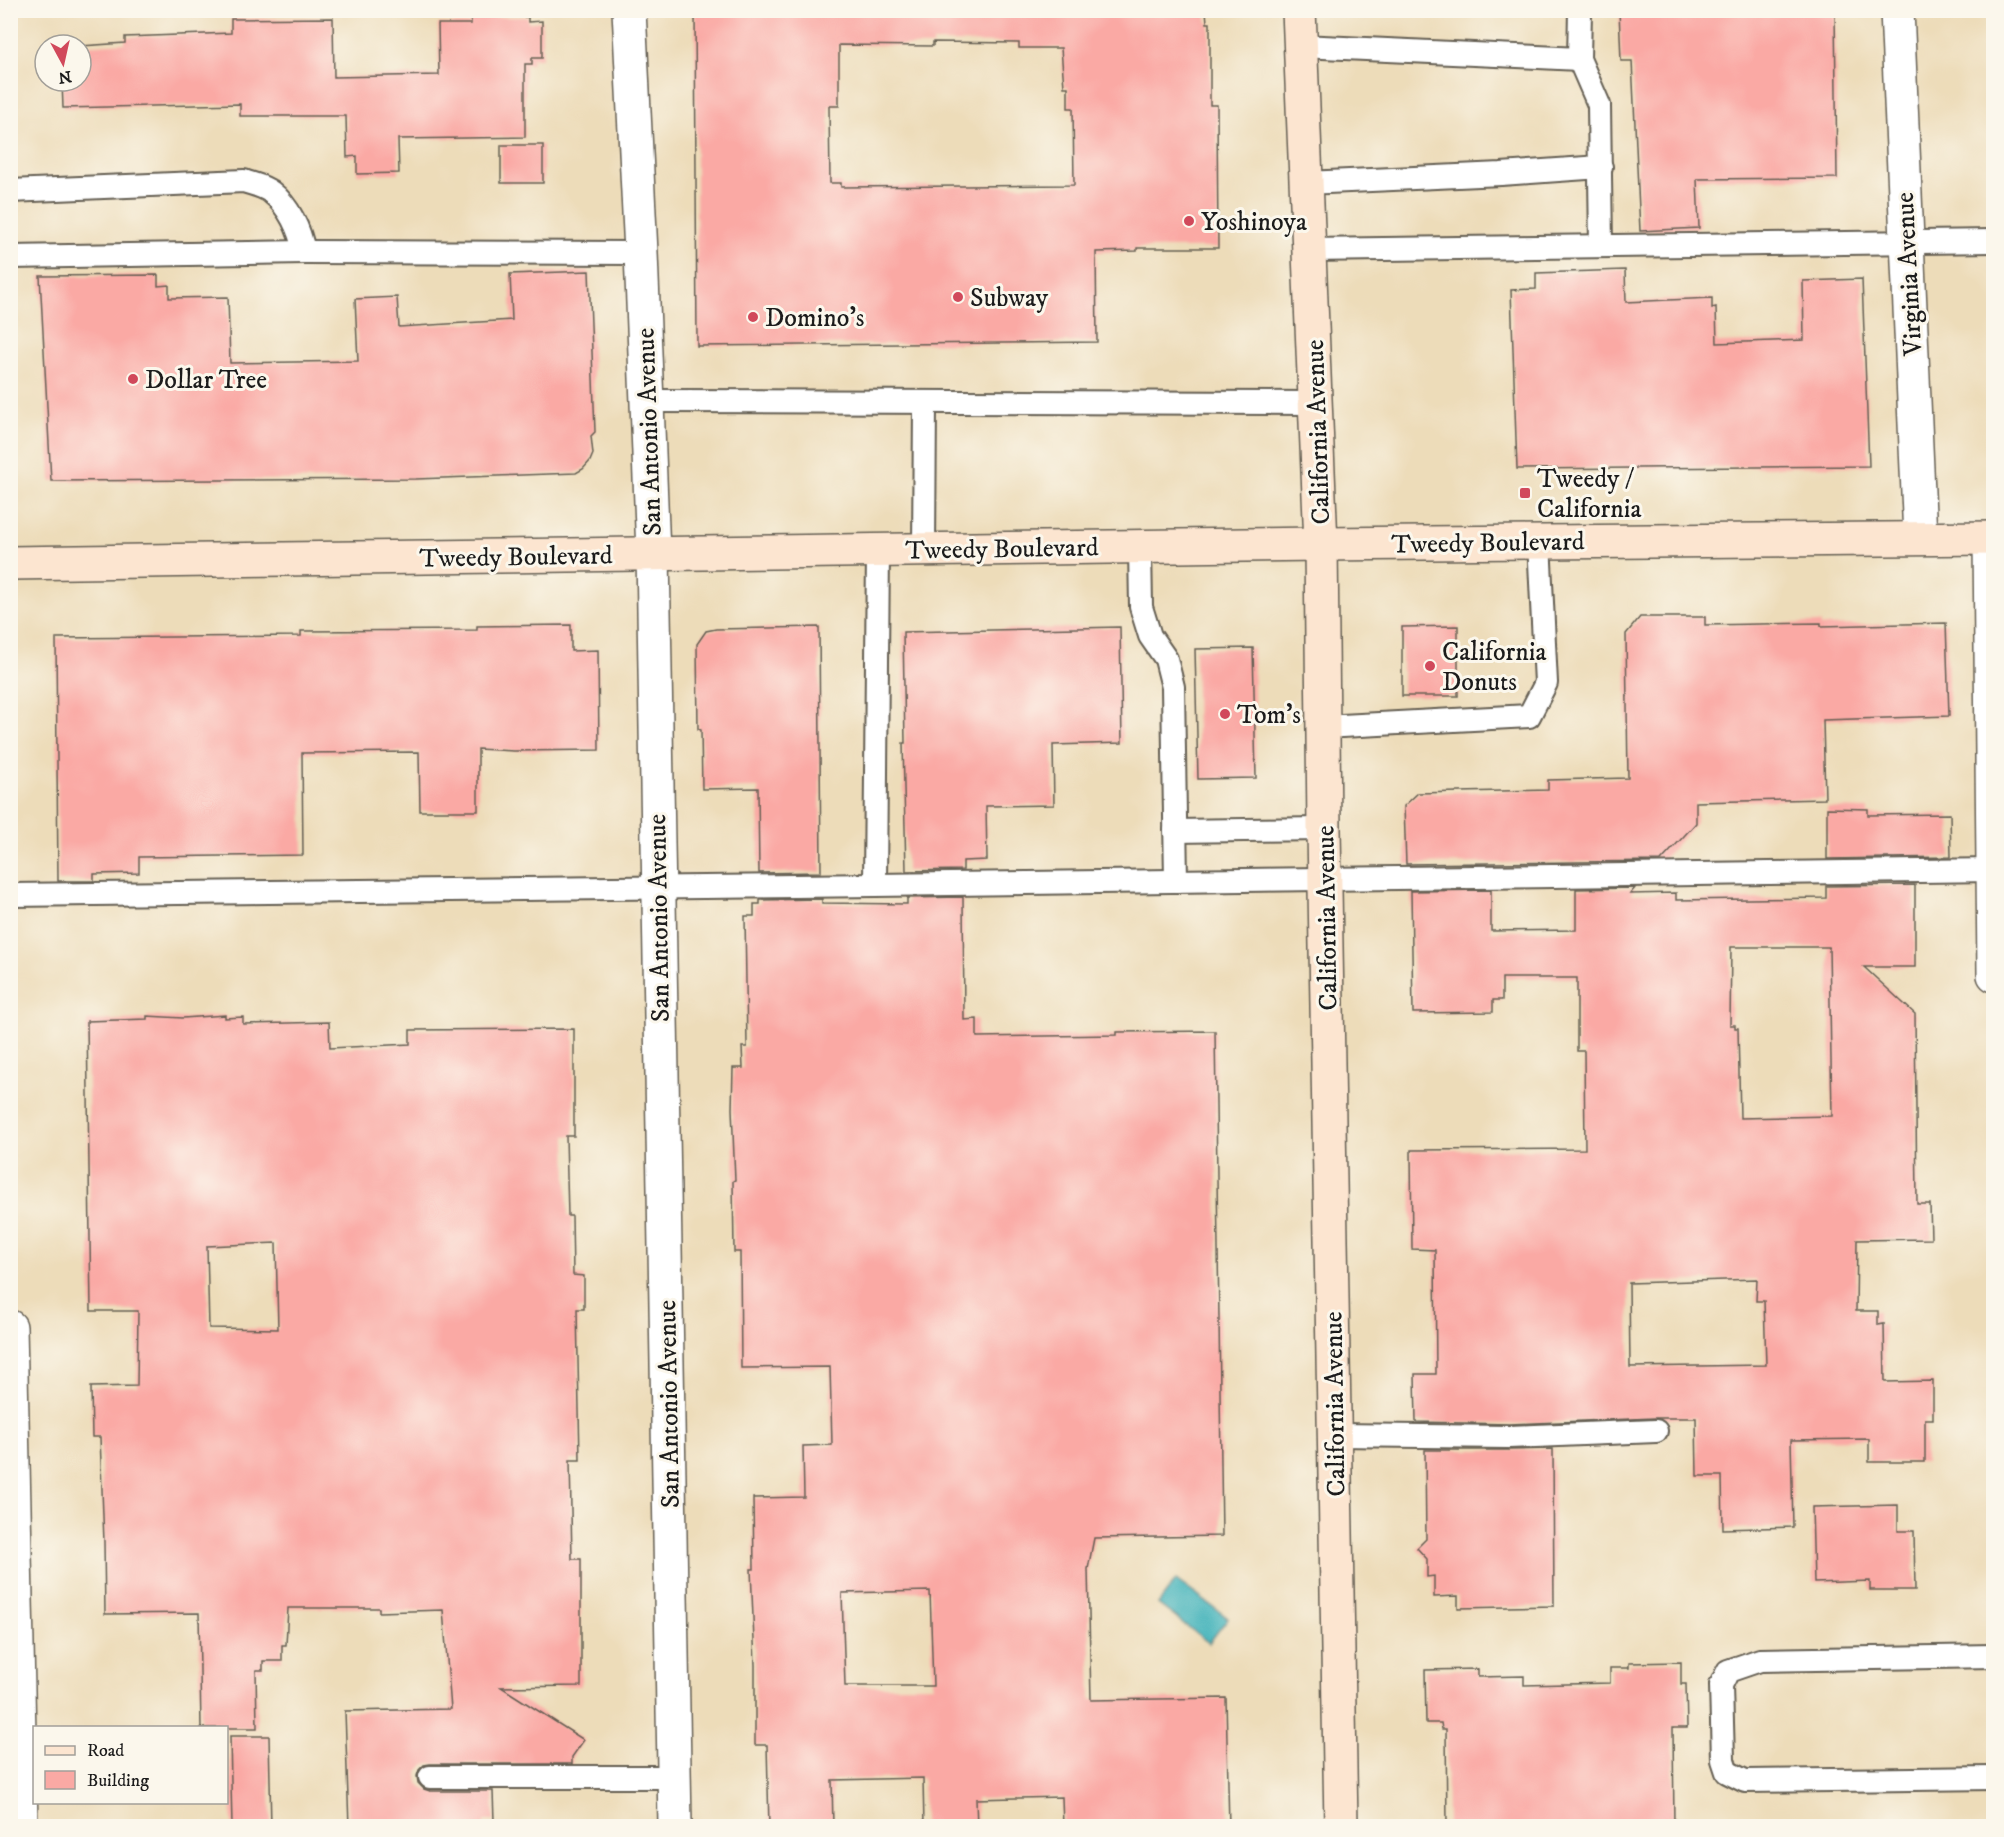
<svg xmlns="http://www.w3.org/2000/svg" width="2004" height="1837" font-family="'IM FELL DW Pica',serif">
  <style>
    .water { fill: #44b4bb; stroke: #30686c; stroke-width: 1.5 }
    .building { fill: #faa9a4; fill-rule: evenodd }
    .lines { fill: none; stroke-linecap: round; stroke-linejoin: round }
    .lane-casing { stroke: #655f53; stroke-width: 26 }
    .street-casing { stroke: #655f53; stroke-width: 36 }
    .secondary-casing { stroke: #655f53; stroke-width: 36 }
    .lane { stroke: #fff; stroke-width: 22 }
    .street { stroke: #fff; stroke-width: 33 }
    .secondary { stroke: #fce5d0; stroke-width: 33 }
    .poi-dot { fill: #d1495b; stroke: #fbf7ec; stroke-width: 2 }
    .labels { text-anchor: middle; stroke-width: 6; stroke-linejoin: round; paint-order: stroke }
    .poi-label { font-size: 26px; fill: #1c1c1c; stroke: #fbf7ec; text-anchor: start }
    .street-label { font-size: 26px; fill: #1c1c1c; stroke: #fbf7ec }
  </style>
  <rect width="100%" height="100%" fill="#fbf7ec"/>
  <filter id="ink" filterUnits="userSpaceOnUse"><feTurbulence type="fractalNoise" baseFrequency=".0167" numOctaves="2"/><feDisplacementMap in="SourceGraphic" scale="12" xChannelSelector="R" yChannelSelector="G"/><feConvolveMatrix kernelMatrix="1 2 1 2 8 2 1 2 1" color-interpolation-filters="sRGB"/></filter>
  <filter id="wash" filterUnits="userSpaceOnUse"><feTurbulence type="fractalNoise" baseFrequency=".008" numOctaves="4" result="noise"/><feDisplacementMap in="SourceGraphic" scale="24" xChannelSelector="R" yChannelSelector="G"/><feGaussianBlur stdDeviation="1.35" result="paint"/><feColorMatrix in="noise" values="0 0 0 0 0 0 0 0 0 0 0 0 0 0 0 0 0 1.4 0 .05"/><feComposite in="paint" operator="in"/></filter>
  <g filter="url(#wash)">
    <rect width="100%" height="100%" fill="#eddcb9"/>
    <!-- water -->
    <polygon class="water" points="1176,1580 1228,1618 1209,1643 1158,1604"/>
    <g id="blocks">
      <!-- building -->
      <g class="building">
        <path d="M695 10H1206L1207 23H1210V105H1217L1218 248H1137V251L1096 252 1097 342 697 346ZM933 42 1019 43V48H1061L1064 87H1068V108H1073L1074 185 841 187V183H830L829 106H839V45L933 46Z"/>
        <polygon points="1619,10 1835,10 1837,178 1697,179 1699,228 1640,231 1632,61 1621,61"/>
        <polygon points="471,17 528,17 528,22 542,21 542,58 532,58 532,64 525,64 525,137 398,139 399,173 357,174 357,156 347,157 346,116 240,116 240,104 63,108 62,81 81,81 81,46 125,43 125,37 231,33 231,19 333,18 334,77 439,75 438,24 471,24"/>
        <rect x="501" y="145" width="42" height="38"/>
        <polygon points="1625,270 1626,302 1712,298 1712,308 1716,307 1717,343 1804,340 1803,281 1862,279 1869,466 1517,469 1511,290 1536,289 1536,273"/>
        <polygon points="589,271 595,432 591,436 593,454 590,461 583,469 576,473 416,479 51,481 40,276 158,275 158,286 169,285 169,298 228,297 230,363 358,361 355,299 397,297 399,327 512,320 510,274"/>
        <polygon points="1640,617 1705,617 1705,625 1821,623 1821,626 1946,623 1949,716 1823,720 1825,799 1696,802 1696,823 1661,861 1406,864 1404,806 1418,793 1548,790 1548,780 1628,778 1626,634"/>
        <polygon points="571,625 571,651 598,650 599,750 514,751 478,749 478,811 420,811 419,752 302,753 303,855 139,857 139,873 94,874 94,881 58,881 56,638 301,636 301,631 477,630 477,626"/>
        <polygon points="1458,626 1458,696 1402,696 1402,627"/>
        <polygon points="819,627 821,872 759,873 758,788 702,789 701,730 698,729 697,644 706,631 716,629"/>
        <polygon points="1120,627 1122,743 1053,745 1054,805 986,806 987,860 963,861 963,870 906,871 903,743 905,743 903,632"/>
        <polygon points="1253,648 1256,778 1198,779 1195,649"/>
        <polygon points="1827,808 1868,809 1868,815 1950,814 1951,857 1827,859"/>
        <path d="M1915 885V967H1864L1915 1014 1917 1204H1930L1931 1239 1857 1240 1856 1311H1878V1325L1884 1324 1885 1382 1933 1381V1419H1925V1462H1869V1439L1791 1440 1793 1527 1723 1529 1722 1476H1697L1696 1418H1655L1509 1424 1416 1422 1415 1374H1436L1435 1250 1412 1249 1411 1150 1585 1149 1584 1051H1577V978H1502V1000H1493V1012L1413 1013 1411 891 1491 890V931L1576 930V889L1635 888 1630 894 1676 893V900L1826 898V886ZM1731 947H1829L1832 1116 1740 1118 1738 1028H1735V1025H1730ZM1757 1279 1756 1301H1764L1766 1365 1630 1367 1629 1283Z"/>
        <path d="M963 897 964 1020 977 1019V1037L1117 1035V1032L1215 1031 1222 1536 1094 1538 1088 1569 1091 1700 1226 1698 1229 1827H1063L1062 1797 976 1799 977 1827H924L923 1778 832 1780 833 1827H769L767 1745H755V1665L751 1569H754L753 1498 804 1497 803 1446 832 1445 830 1367 741 1368 740 1252H734L733 1181 735 1180 732 1109 733 1068H743L742 1047H747L745 916H754V904H760V900L822 899V903L907 904V898ZM930 1591 933 1686H845L842 1593Z"/>
        <path d="M225 1015V1018L243 1017V1024L329 1022 330 1048 410 1044V1030L574 1029V1136H566L568 1216H572L573 1275 584 1276V1309H577L580 1460H570L572 1559H581V1686L501 1687 584 1740 572 1757V1764H430L424 1765 419 1770 417 1776 418 1783 424 1789 430 1791H493L494 1821H484V1827H349L345 1711 451 1709 443 1610 379 1612V1608H288L286 1645H282V1661H263V1670H256L257 1728H201L199 1613 105 1614 104 1542 100 1437H92L91 1387 137 1386 138 1311H91L87 1021 147 1019V1016L183 1018ZM276 1243 278 1329 209 1328 207 1246Z"/>
        <polygon points="1553,1449 1554,1606 1458,1608 1458,1596 1434,1597 1434,1576 1427,1577 1427,1559 1417,1548 1426,1539 1425,1450 1509,1450"/>
        <polygon points="1898,1505 1898,1531 1914,1531 1915,1590 1870,1590 1870,1581 1814,1583 1812,1507"/>
        <polygon points="1681,1662 1681,1684 1686,1684 1687,1728 1673,1728 1674,1827 1447,1827 1446,1729 1442,1729 1441,1723 1426,1723 1425,1670 1478,1669 1478,1677 1524,1676 1524,1685 1610,1683 1610,1668 1629,1668 1629,1663"/>
        <polygon points="230,1736 269,1736 271,1827 232,1827"/>
      </g>
    </g>
  </g>
  <g filter="url(#ink)">
    <use href="#blocks" fill-opacity="0" stroke="#655f53" stroke-width="1.5"/>
    <g class="lines">
      <defs>
        <g id="lane">
          <polyline points="1580,10 1579,59 1599,105 1601,246"/>
          <polyline points="1301,46 1579,59"/>
          <polyline points="1306,183 1501,174 1601,167"/>
          <path d="M10 191 244 181C252 184 264 186 271 192 289 206 300 230 304 252"/>
          <polyline points="1309,250 1994,241"/>
          <polyline points="10,257 304,252 641,253"/>
          <polyline points="647,401 1315,403"/>
          <polyline points="1140,547 1141,607 1150,636 1166,659 1173,687 1176,881"/>
          <polyline points="924,550 925,403"/>
          <polyline points="1323,727 1529,716 1546,683 1539,542"/>
          <polyline points="1175,831 1324,829"/>
          <polyline points="875,885 878,550"/>
          <polyline points="10,895 875,885 1994,870"/>
          <polyline points="1335,1435 1509,1437 1656,1431"/>
          <polyline points="1994,1656 1760,1660 1728,1671 1721,1685 1723,1760 1727,1772 1745,1781 1994,1778"/>
          <polyline points="430,1777 675,1777"/>
        </g>
        <g id="street">
          <polyline points="629,10 641,253 653,553 675,1826"/>
          <polyline points="1897,10 1920,538"/>
          <polyline points="1990,538 1994,975"/>
          <polyline points="10,1327 21,1826"/>
        </g>
        <g id="secondary">
          <polyline points="1299,10 1321,544 1324,829 1341,1826"/>
          <polyline points="10,563 1321,544 1994,538"/>
        </g>
      </defs>
      <!-- lane casing -->
      <use href="#lane" class="lane-casing"/>
      <!-- street casing -->
      <use href="#street" class="street-casing"/>
      <!-- secondary casing -->
      <use href="#secondary" class="secondary-casing"/>
      <!-- lane -->
      <use href="#lane" class="lane"/>
      <!-- street -->
      <use href="#street" class="street"/>
      <!-- secondary -->
      <use href="#secondary" class="secondary"/>
    </g>
  </g>
  <!-- markers -->
  <g class="poi-dot">
    <circle cx="1189" cy="221" r="6"/>
    <circle cx="958" cy="297" r="6"/>
    <circle cx="753" cy="317" r="6"/>
    <circle cx="133" cy="379" r="6"/>
    <rect x="1519" y="487" width="12" height="12" rx="3"/>
    <circle cx="1430" cy="666" r="6"/>
    <circle cx="1225" cy="714" r="6"/>
  </g>
  <g class="labels">
    <!-- poi labels -->
    <g class="poi-label">
      <text x="1201" y="230">Yoshinoya</text>
      <text x="970" y="306">Subway</text>
      <text x="765" y="326">Domino's</text>
      <text x="145" y="388">Dollar Tree</text>
      <text x="1537" y="487">Tweedy /<tspan x="1537" dy="30">California</tspan></text>
      <text x="1442" y="660">California<tspan x="1442" dy="30">Donuts</tspan></text>
      <text x="1237" y="723">Tom's</text>
    </g>
    <!-- street labels -->
    <g class="street-label">
      <text transform="translate(1908 274) rotate(-93)" y="9">Virginia Avenue</text>
      <text transform="translate(648 432) rotate(-92)" y="9">San Antonio Avenue</text>
      <text transform="translate(1317 432) rotate(-92)" y="9">California Avenue</text>
      <text transform="translate(1488 542) rotate(-1)" y="9">Tweedy Boulevard</text>
      <text transform="translate(1002 548) rotate(-1)" y="9">Tweedy Boulevard</text>
      <text transform="translate(516 556) rotate(-1)" y="9">Tweedy Boulevard</text>
      <text transform="translate(658 918) rotate(-91)" y="9">San Antonio Avenue</text>
      <text transform="translate(1326 918) rotate(-91)" y="9">California Avenue</text>
      <text transform="translate(668 1404) rotate(-91)" y="9">San Antonio Avenue</text>
      <text transform="translate(1334 1404) rotate(-91)" y="9">California Avenue</text>
    </g>
  </g>
  <!-- margin -->
  <rect width="2004" height="1837" fill="none" stroke="#fbf7ec" stroke-width="36"/>
  <!-- legend -->
  <rect x="33" y="1726" width="195" height="78" fill="#fbf7ec" stroke="#a29f99" stroke-width="1.5"/>
  <rect x="45" y="1746" width="30" height="9" fill="#fce5d0" stroke="#a29f99" stroke-width="1.5"/>
  <text x="87" y="1756" font-size="18" fill="#1c1c1c">Road</text>
  <rect x="45" y="1771" width="30" height="18" fill="#faa9a4" stroke="#a29f99" stroke-width="1.5"/>
  <text x="87" y="1786" font-size="18" fill="#1c1c1c">Building</text>
  <!-- north arrow -->
  <g transform="translate(63 63) rotate(172)"><circle r="28" fill="#fbf7ec" stroke="#a29f99" stroke-width="1.5"/>
  <path d="M0-4.5L10 22L0 15L-10 22Z" fill="#d1495b"/>
  <text y="-9" font-size="16" font-weight="bold" text-anchor="middle" fill="#1c1c1c">N</text>
  </g>
</svg>
